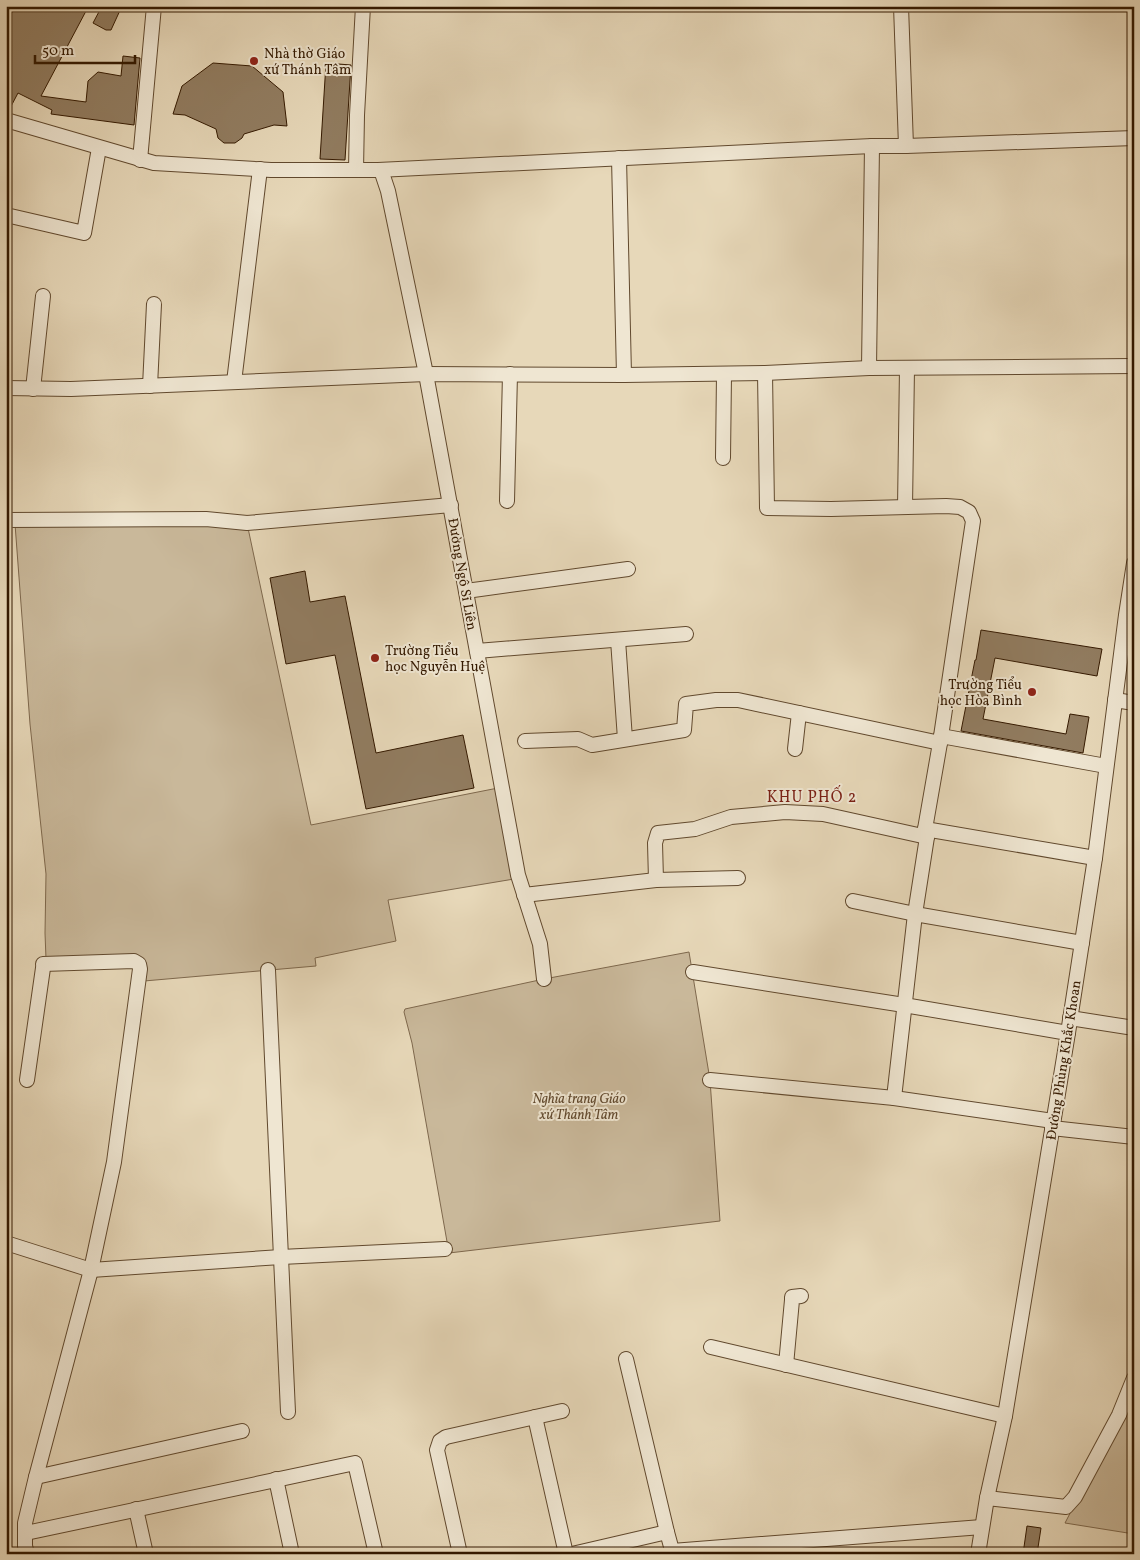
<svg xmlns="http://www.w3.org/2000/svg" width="1140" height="1560" font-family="Vollkorn,serif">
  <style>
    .green { fill: #c9b89a; stroke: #7e684d }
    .building { fill: #917c60; stroke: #341900 }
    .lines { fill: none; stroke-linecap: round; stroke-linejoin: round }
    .street-casing { stroke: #61492e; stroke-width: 16 }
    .street { stroke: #efe6d2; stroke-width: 14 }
    .poi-dot { fill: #8f2418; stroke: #efe6d2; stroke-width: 2 }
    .labels { text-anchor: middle; stroke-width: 4; stroke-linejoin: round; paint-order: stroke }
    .poi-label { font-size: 14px; fill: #341900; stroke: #efe6d2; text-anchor: start }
    .street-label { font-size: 14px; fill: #341900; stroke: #efe6d2 }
    .park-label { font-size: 14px; font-style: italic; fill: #61492e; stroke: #efe6d2 }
    .quarter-label { font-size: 16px; letter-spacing: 1px; fill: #7a1f14; stroke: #efe6d2 }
  </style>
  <rect width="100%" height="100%" fill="#e7d8b9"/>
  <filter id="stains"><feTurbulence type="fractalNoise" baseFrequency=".004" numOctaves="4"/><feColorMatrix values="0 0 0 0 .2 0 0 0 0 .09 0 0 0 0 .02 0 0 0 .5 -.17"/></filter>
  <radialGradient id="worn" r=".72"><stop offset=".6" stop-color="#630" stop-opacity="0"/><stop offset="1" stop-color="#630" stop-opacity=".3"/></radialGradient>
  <!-- green -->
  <g class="green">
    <polygon points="15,524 206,524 248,528 311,825 498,788 514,879 388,900 396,941 315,958 316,966 144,981 143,961 46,959 45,933 46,874 30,724"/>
    <polygon points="689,952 710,1080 720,1221 449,1253 412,1043 404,1012 405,1009 544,979"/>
    <polygon points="1134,1390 1134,1534 1065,1523"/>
  </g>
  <!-- building -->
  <g class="building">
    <polygon points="6,6 77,6 86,11 41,96 86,102 88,81 98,72 121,76 123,56 140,58 134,125 51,114 52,110 18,93 8,112 6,111"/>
    <polygon points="102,6 122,6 111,30 106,30 93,23"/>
    <polygon points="213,63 252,66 283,92 287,126 274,125 244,134 242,138 235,143 224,143 218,138 216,129 185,115 173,114 182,86"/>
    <polygon points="326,63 351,65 345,160 320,159"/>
    <polygon points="305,571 310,602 345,596 376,753 463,735 474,788 366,809 335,655 286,664 270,578"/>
    <polygon points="981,630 1102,649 1097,676 995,658 983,719 1066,734 1070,714 1089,717 1083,753 961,731 975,660 976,660"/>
    <polygon points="1027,1526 1041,1528 1037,1554 1023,1554"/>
  </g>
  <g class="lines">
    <defs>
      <g id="street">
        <polyline points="901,6 906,146"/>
        <polyline points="6,120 154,163 271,170 378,170 872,146 906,146 1134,138"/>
        <polyline points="619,158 624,375"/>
        <polyline points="140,160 154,6"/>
        <polyline points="356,170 357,115 363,6"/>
        <polyline points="381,170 388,191 426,374 518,875 540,944 544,979"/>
        <polyline points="6,215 84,233 99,148"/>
        <polyline points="869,368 872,146"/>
        <polyline points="765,373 767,508 831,509 946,506 960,507 969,512 973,521 940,743 925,829 927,837 915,914 894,1098"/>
        <polyline points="234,382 260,169"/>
        <polyline points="150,386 154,304"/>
        <polyline points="6,388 71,389 426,374 624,375 765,373 869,368 1134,366"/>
        <polyline points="33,389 43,296"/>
        <polyline points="723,458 724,374"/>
        <polyline points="507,501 510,374"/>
        <polyline points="905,507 907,368"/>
        <polyline points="6,520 206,519 247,523 451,505"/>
        <polyline points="466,591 628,569"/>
        <polyline points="618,640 625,739"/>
        <polyline points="477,651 686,634"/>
        <polyline points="1115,700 1134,703"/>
        <polyline points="941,736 1106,766"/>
        <polyline points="525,741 578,739 592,745 684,730 686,704 716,700 738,700 940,743"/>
        <polyline points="795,749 799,713"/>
        <polyline points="925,829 1095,858"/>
        <polyline points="656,880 655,843 658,833 695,829 731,817 785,812 823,814 927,837"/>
        <polyline points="524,895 656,880 738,878"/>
        <polyline points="853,901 915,914 1082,943"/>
        <polyline points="268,970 288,1412"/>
        <polyline points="693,972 904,1005 1068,1033"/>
        <polyline points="1070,1018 1134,1028"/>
        <polyline points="27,1080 43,968"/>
        <polyline points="710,1080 894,1098 1053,1121"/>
        <polyline points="1052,1128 1134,1137"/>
        <polyline points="6,1243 91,1270 281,1257 445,1249"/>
        <polyline points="711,1347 1005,1416"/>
        <polyline points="626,1359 667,1532 673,1554"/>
        <polyline points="786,1365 792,1300 792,1297 801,1296"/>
        <polyline points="535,1417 566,1554"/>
        <polyline points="36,1477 242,1431"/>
        <polyline points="276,1479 292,1554"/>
        <polyline points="987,1498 1066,1507 1075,1497 1119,1415 1134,1378"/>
        <polyline points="136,1509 146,1554"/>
        <polyline points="26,1533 355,1463 376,1554"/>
        <polyline points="672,1551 982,1527"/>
        <polyline points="27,1554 25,1546 25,1523 36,1477 91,1270 114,1162 140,969 139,964 134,961 43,964"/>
        <polyline points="460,1554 437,1450 440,1441 446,1437 562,1411"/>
        <polyline points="572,1554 667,1532"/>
        <polyline points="978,1554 987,1498 1005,1416 1068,1033 1095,858 1126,615 1134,563"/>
      </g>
    </defs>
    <!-- street casing -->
    <use href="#street" class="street-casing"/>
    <!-- street -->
    <use href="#street" class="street"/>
  </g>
  <!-- markers -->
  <g class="poi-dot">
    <circle cx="254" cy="61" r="5"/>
    <circle cx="375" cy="658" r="5"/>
    <circle cx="1032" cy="692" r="5"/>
  </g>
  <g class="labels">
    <!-- poi labels -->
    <g class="poi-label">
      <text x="264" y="58">Nhà thờ Giáo<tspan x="264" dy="16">xứ Thánh Tâm</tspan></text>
      <text x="385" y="655">Trường Tiểu<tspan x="385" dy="16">học Nguyễn Huệ</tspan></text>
      <text x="1022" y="689" text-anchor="end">Trường Tiểu<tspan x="1022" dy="16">học Hòa Bình</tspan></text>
    </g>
    <!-- street labels -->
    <g class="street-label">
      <text transform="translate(463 574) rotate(80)" y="5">Đường Ngô Sĩ Liên</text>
      <text transform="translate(1063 1060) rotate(-81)" y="5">Đường Phùng Khắc Khoan</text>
    </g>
    <!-- park labels -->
    <g class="park-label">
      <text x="579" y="1103">Nghĩa trang Giáo<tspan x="579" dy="16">xứ Thánh Tâm</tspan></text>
    </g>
    <!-- quarter labels -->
    <g class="quarter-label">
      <text x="812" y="802">KHU PHỐ 2</text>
    </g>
  </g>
  <!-- margin -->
  <rect width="1140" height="1560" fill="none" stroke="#e7d8b9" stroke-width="25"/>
  <rect x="8" y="8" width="1125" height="1545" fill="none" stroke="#341900" stroke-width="2.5"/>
  <rect x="12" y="12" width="1115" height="1535" fill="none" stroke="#341900"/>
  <!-- scale -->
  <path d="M35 55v8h100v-8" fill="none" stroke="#341900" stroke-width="2.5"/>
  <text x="42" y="55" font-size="15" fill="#341900" stroke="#efe6d2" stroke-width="4" paint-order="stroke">50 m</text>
  <rect width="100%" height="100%" filter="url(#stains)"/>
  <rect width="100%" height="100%" fill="url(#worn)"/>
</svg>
